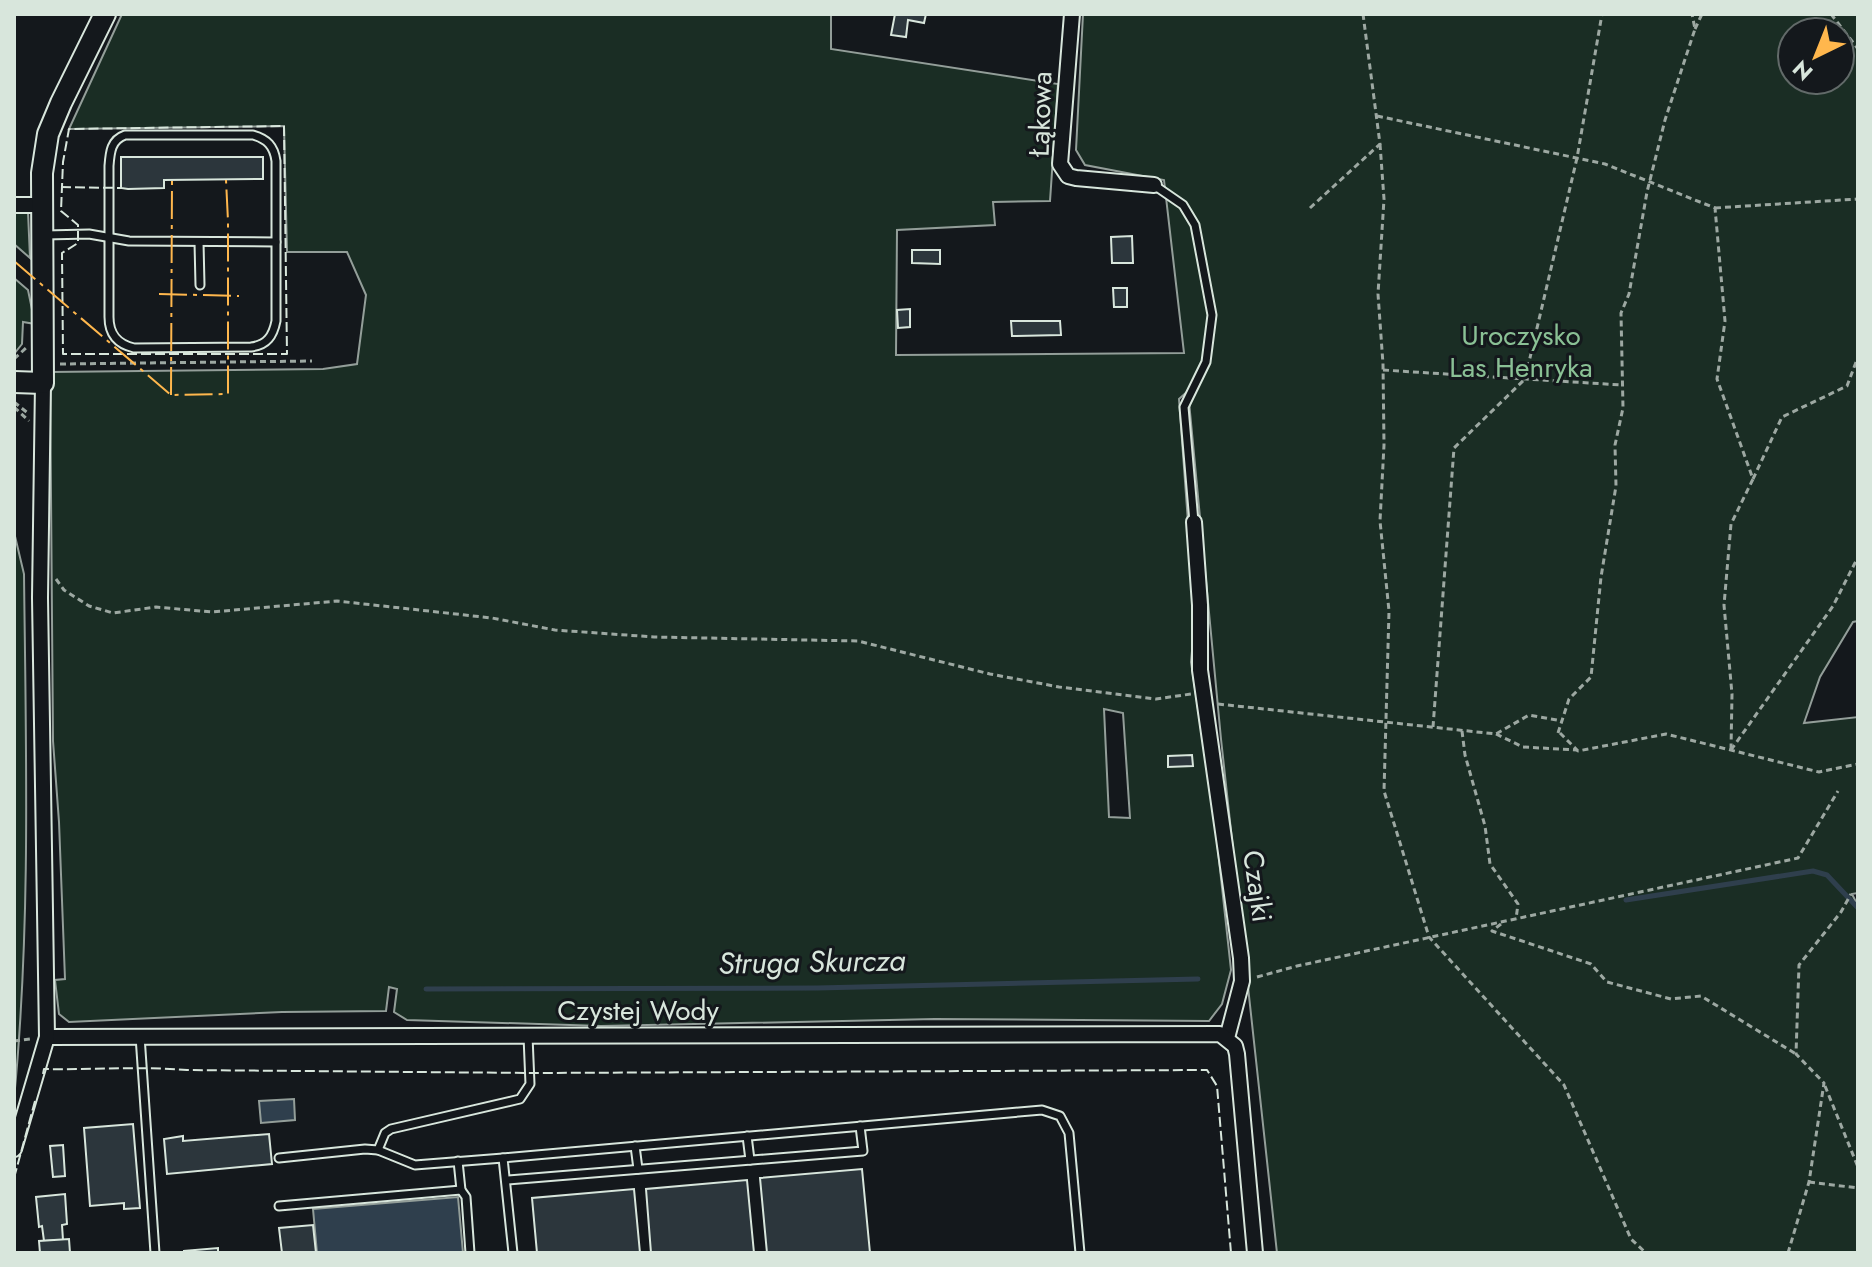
<svg xmlns="http://www.w3.org/2000/svg" width="1872" height="1267" font-family="Jost,sans-serif">
  <style>
    .green { fill: #1a2d24; stroke: #939e99; stroke-width: 2; fill-rule: evenodd }
    .water { fill: #2f3f4d; stroke: #939e99; stroke-width: 2 }
    .lines { fill: none; stroke-linecap: round; stroke-linejoin: round }
    .stream { stroke: #2f3f4d; stroke-width: 5 }
    .building { fill: #2c363c; stroke: #d8e6dc; stroke-width: 2 }
    .lane-casing { stroke: #d8e6dc; stroke-width: 11 }
    .street-casing { stroke: #d8e6dc; stroke-width: 18 }
    .secondary-casing { stroke: #d8e6dc; stroke-width: 24 }
    .path { stroke: #9da8a2; stroke-width: 3; stroke-dasharray: 6 4; stroke-linecap: butt }
    .lane { stroke: #14181c; stroke-width: 7 }
    .street { stroke: #14181c; stroke-width: 14 }
    .secondary { stroke: #14181c; stroke-width: 20 }
    .fence { stroke: #d8e6dc; stroke-width: 2; stroke-dasharray: 10 4; stroke-linecap: butt }
    .power { stroke: #ffb74d; stroke-width: 2; stroke-dasharray: 28 6 4 6; stroke-linecap: butt }
    .labels { text-anchor: middle; stroke-width: 6; stroke-linejoin: round; paint-order: stroke }
    .street-label { font-size: 28px; fill: #d8e6dc; stroke: #14181c }
    .park-label { font-size: 28px; fill: #8ac095; stroke: #14181c }
    .water-label { font-size: 30px; font-style: italic; fill: #d8e6dc; stroke: #14181c }
  </style>
  <rect width="100%" height="100%" fill="#14181c"/>
  <!-- green -->
  <g class="green">
    <path d="M122 14H831V49L1058 84 1050 201 993 202 995 225 897 230 896 355 1184 353 1164 180 1085 165 1076 150 1083 14H1858V621L1853 622 1820 677 1804 723 1858 717V893L1852 894 1858 906V1253H1277L1221 739 1188 391 1179 399 1195 618 1191 662 1215 823 1231 970 1222 1004 1209 1021 935 1019 601 1026 407 1020 394 1012 397 989 389 987 386 1011 282 1012 69 1022 59 1014 55 980 65 979 59 822 53 741 50 372 323 369 357 364 366 295 347 252H287L284 126 69 129ZM1792 32H1840V80H1792ZM1104 709 1123 713 1130 818 1109 817Z"/>
    <polygon points="28,212 30,258 14,244 14,213"/>
    <polygon points="14,278 28,290 35,324 23,322 22,344 14,354"/>
    <path d="M14 532 24 574C26 749 31 924 14 1099Z"/>
  </g>
  <!-- water -->
  <g class="water">
    <polygon points="294,1099 295,1120 261,1123 259,1101"/>
    <polygon points="458,1197 463,1253 317,1253 313,1209"/>
  </g>
  <g class="lines">
    <!-- stream -->
    <g class="stream">
      <polyline points="1626,900 1813,871 1827,875 1858,908"/>
      <polyline points="426,989 817,988 1198,979"/>
    </g>
  </g>
  <!-- building -->
  <g class="building">
    <polygon points="895,14 926,14 924,23 908,20 906,37 891,35"/>
    <polygon points="121,157 263,157 263,179 164,180 164,188 128,189 121,188"/>
    <polygon points="1132,236 1133,263 1112,263 1111,237"/>
    <polygon points="912,250 940,250 940,264 912,263"/>
    <polygon points="1113,288 1127,288 1127,307 1114,307"/>
    <polygon points="910,309 910,327 898,328 897,310"/>
    <polygon points="1011,321 1060,321 1061,335 1012,336"/>
    <polygon points="1192,755 1193,766 1168,767 1168,756"/>
    <polygon points="133,1124 140,1208 124,1209 124,1203 90,1206 84,1128"/>
    <polygon points="269,1134 272,1164 167,1174 164,1139 183,1136 183,1141"/>
    <polygon points="63,1145 65,1176 53,1177 50,1146"/>
    <polygon points="862,1169 870,1253 767,1253 760,1178"/>
    <polygon points="747,1180 754,1253 651,1253 646,1189"/>
    <polygon points="634,1189 640,1253 537,1253 532,1198"/>
    <polygon points="65,1194 67,1224 62,1225 63,1240 44,1241 42,1226 39,1227 36,1197"/>
    <polygon points="313,1225 316,1253 282,1253 279,1228"/>
    <polygon points="69,1239 70,1253 40,1253 39,1241"/>
    <polygon points="218,1248 218,1253 184,1253 184,1251"/>
  </g>
  <g class="lines">
    <defs>
      <g id="lane">
        <path d="M125 135H253C267 139 274 146 276 161V321C273 336 267 345 251 347L134 348C117 344 109 334 109 317V166C110 152 111 140 125 135Z"/>
        <polyline points="1154,185 1183,205 1195,225 1212,315 1206,362 1184,407 1194,522"/>
        <polyline points="45,235 89,234 129,241 276,242"/>
        <polyline points="199,242 200,285"/>
        <polyline points="140,1036 155,1253"/>
        <polyline points="747,1136 750,1160"/>
        <polyline points="635,1146 638,1169"/>
        <polyline points="378,1150 385,1133 391,1129 520,1099 530,1084 528,1036"/>
        <polyline points="279,1158 365,1149 378,1150 415,1165 503,1158"/>
        <polyline points="458,1161 461,1190 466,1197 470,1253"/>
        <polyline points="507,1180 863,1151 860,1126"/>
        <polyline points="279,1206 461,1190"/>
        <polyline points="513,1253 503,1158 1042,1110 1060,1116 1069,1133 1080,1253"/>
      </g>
      <g id="street">
        <polyline points="1072,14 1060,164 1068,176 1076,178 1154,185"/>
        <polyline points="14,205 43,205"/>
        <polyline points="1194,522 1200,605 1200,670 1241,958 1242,981 1227,1038"/>
        <polyline points="47,1037 1220,1034 1235,1046 1237,1054 1255,1253"/>
        <polyline points="14,1149 47,1037 40,598 43,383"/>
      </g>
      <polyline id="secondary" points="14,382 43,383 42,173 48,134 61,103 105,14"/>
    </defs>
    <!-- lane casing -->
    <use href="#lane" class="lane-casing"/>
    <!-- street casing -->
    <use href="#street" class="street-casing"/>
    <!-- secondary casing -->
    <use href="#secondary" class="secondary-casing"/>
    <!-- path -->
    <g class="path">
      <polyline points="1831,14 1858,49"/>
      <polyline points="1695,29 1702,14"/>
      <polyline points="1377,116 1605,164 1715,208 1725,321 1717,379 1753,479 1731,524 1724,605 1732,694 1731,750"/>
      <polyline points="1380,144 1384,199 1378,294 1383,364 1384,445 1380,521 1389,611 1384,791 1429,937 1564,1085 1631,1239 1646,1253"/>
      <polyline points="1310,208 1380,144 1363,14"/>
      <polyline points="1715,208 1858,199"/>
      <polyline points="14,359 26,348"/>
      <polyline points="60,364 312,361"/>
      <polyline points="1383,370 1622,385"/>
      <polyline points="14,402 29,414"/>
      <polyline points="14,407 29,421"/>
      <polyline points="1753,479 1782,417 1847,386 1858,357"/>
      <polyline points="56,579 64,590 89,606 113,613 156,607 212,612 337,601 492,618 555,630 654,637 858,641 990,674 1059,687 1156,699 1191,694"/>
      <polyline points="1218,704 1496,734 1529,715 1562,721"/>
      <polyline points="1433,727 1454,448 1525,379 1577,158 1602,14"/>
      <polyline points="1462,731 1465,755 1485,826 1490,864 1518,904 1516,919"/>
      <polyline points="1558,733 1569,699 1591,677 1601,577 1616,486 1615,445 1623,408 1621,313 1629,294 1647,192 1665,120 1695,29 1692,14"/>
      <polyline points="1560,733 1578,751 1666,734 1819,772 1858,764"/>
      <polyline points="1496,734 1523,747 1577,750"/>
      <polyline points="1731,750 1833,606 1858,557"/>
      <polyline points="1501,924 1492,931 1591,964 1607,982 1671,999 1701,996 1796,1054"/>
      <polyline points="1257,977 1297,966 1798,858 1838,791"/>
      <polyline points="14,1041 30,1039"/>
      <polyline points="1825,1086 1858,1167"/>
      <polyline points="1809,1182 1858,1188"/>
      <polyline points="1788,1253 1809,1182 1824,1083 1796,1054 1799,965 1841,912 1851,894"/>
    </g>
    <!-- lane -->
    <use href="#lane" class="lane"/>
    <!-- street -->
    <use href="#street" class="street"/>
    <!-- secondary -->
    <use href="#secondary" class="secondary"/>
    <!-- fence -->
    <g class="fence">
      <polygon points="284,126 287,354 63,354 62,253 78,243 78,225 61,211 63,162 69,129"/>
      <polyline points="61,187 121,188"/>
      <path d="M43 1074 44 1069C92 1070 140 1066 187 1070L530 1073 1207 1070 1217 1086 1231 1253"/>
      <polyline points="14,1178 35,1101"/>
    </g>
    <!-- power -->
    <g class="power">
      <polyline points="14,261 171,395 228,394 228,221 226,180"/>
      <polyline points="159,294 239,296"/>
      <polyline points="171,395 172,180"/>
    </g>
  </g>
  <g class="labels">
    <!-- street labels -->
    <g class="street-label">
      <text transform="translate(1040 114) rotate(-88)" y="10">Łąkowa</text>
      <text transform="translate(1258 886) rotate(82)" y="10">Czajki</text>
      <text x="638" y="1020">Czystej Wody</text>
    </g>
    <!-- park labels -->
    <g class="park-label">
      <text x="1521" y="345">Uroczysko<tspan x="1521" dy="32">Las Henryka</tspan></text>
    </g>
    <!-- water labels -->
    <g class="water-label">
      <text transform="translate(812 962) rotate(-1)" y="10">Struga Skurcza</text>
    </g>
  </g>
  <!-- border -->
  <rect width="1872" height="1267" fill="none" stroke="#d8e6dc" stroke-width="32"/>
  <!-- north arrow -->
  <g transform="translate(1816 56) rotate(223)"><circle r="38" fill="#14181c" stroke="#626a69" stroke-width="2"/>
  <path d="M0-6L14 30L0 20L-14 30Z" fill="#ffb74d"/>
  <text y="-12" font-size="22" font-weight="bold" text-anchor="middle" fill="#d8e6dc">N</text>
  </g>
</svg>
